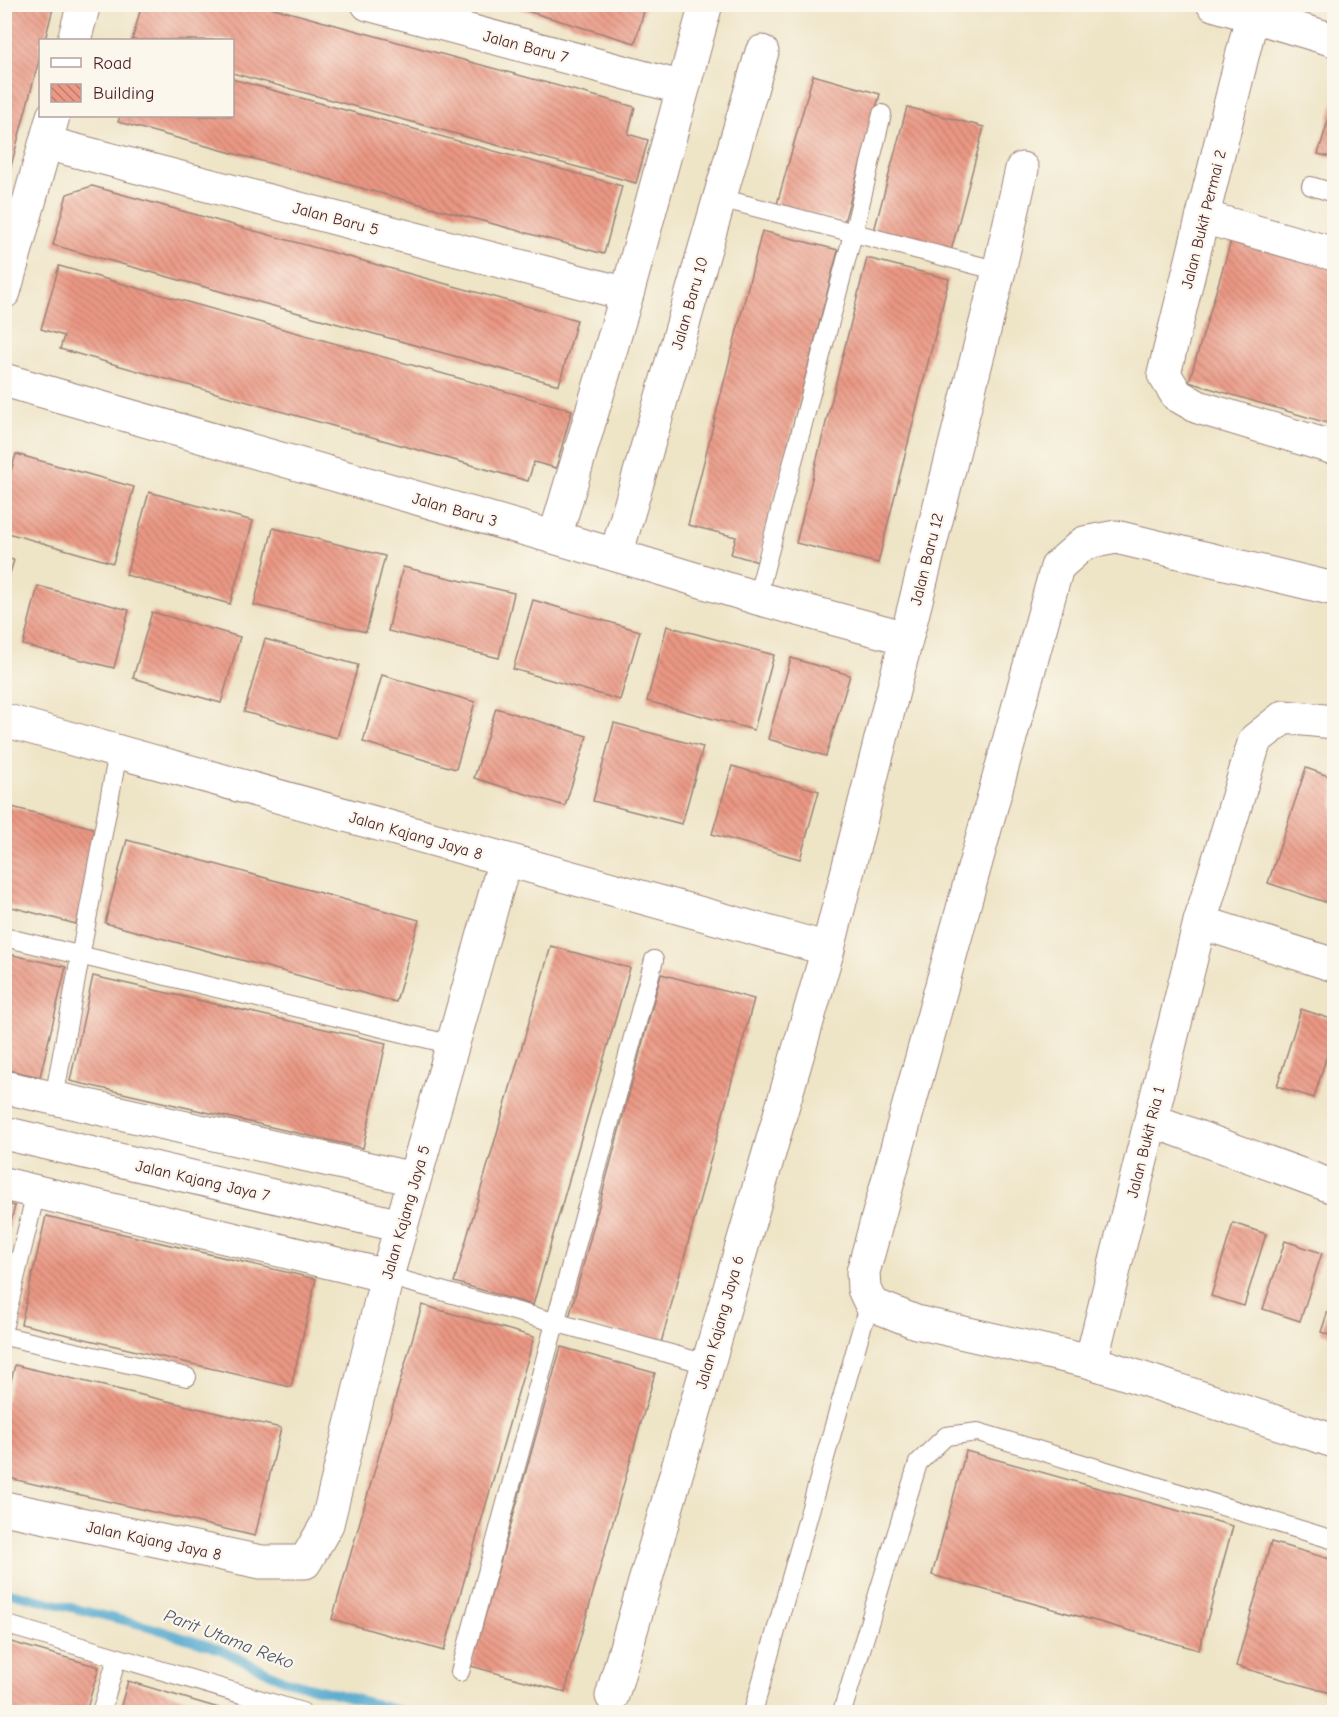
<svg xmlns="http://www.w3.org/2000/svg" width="1339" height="1717" font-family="'Comic Neue',sans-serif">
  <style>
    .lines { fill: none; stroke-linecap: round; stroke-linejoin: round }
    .stream { stroke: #51a7cd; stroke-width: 9 }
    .building { fill: url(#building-back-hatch) }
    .lane-casing { stroke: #9c8278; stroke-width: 20 }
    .street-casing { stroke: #9c8278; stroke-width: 35 }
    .lane { stroke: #fff; stroke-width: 18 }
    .street { stroke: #fff; stroke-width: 33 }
    .labels { text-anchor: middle; stroke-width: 4.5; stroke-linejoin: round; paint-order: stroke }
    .street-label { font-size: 16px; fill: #4a1f2b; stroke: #fbf7ec }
    .water-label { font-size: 18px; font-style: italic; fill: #4d556c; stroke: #fbf7ec }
  </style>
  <defs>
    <pattern id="building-back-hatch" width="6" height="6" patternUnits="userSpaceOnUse" patternTransform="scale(1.5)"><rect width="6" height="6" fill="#eb9884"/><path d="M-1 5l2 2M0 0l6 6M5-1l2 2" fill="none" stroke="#c07b6c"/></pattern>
  </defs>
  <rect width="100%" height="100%" fill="#fbf7ec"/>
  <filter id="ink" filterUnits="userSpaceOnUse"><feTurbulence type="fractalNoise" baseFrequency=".0167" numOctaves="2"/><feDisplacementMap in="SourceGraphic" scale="12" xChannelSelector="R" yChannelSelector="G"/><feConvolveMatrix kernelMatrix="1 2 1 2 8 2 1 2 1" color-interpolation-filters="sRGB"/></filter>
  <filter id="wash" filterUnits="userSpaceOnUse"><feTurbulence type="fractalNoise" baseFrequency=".008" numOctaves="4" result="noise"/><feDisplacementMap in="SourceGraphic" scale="24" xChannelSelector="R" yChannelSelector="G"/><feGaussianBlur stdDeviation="1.35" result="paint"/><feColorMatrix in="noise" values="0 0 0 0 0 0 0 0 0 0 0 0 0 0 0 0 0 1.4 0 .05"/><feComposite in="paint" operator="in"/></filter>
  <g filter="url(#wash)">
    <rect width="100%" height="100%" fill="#eee4c6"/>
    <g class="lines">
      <!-- stream -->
      <polyline class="stream" points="4,1591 150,1627 219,1649 284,1680 406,1712"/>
    </g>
    <g id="blocks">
      <!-- building -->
      <g class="building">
        <polygon points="4,4 54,4 45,40 40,40 40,56 5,189"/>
        <polygon points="142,4 259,4 635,107 628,134 648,140 636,183 232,73 232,40 132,40"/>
        <polygon points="503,4 646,4 635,43"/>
        <polygon points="813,75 880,94 844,222 777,204"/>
        <polygon points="232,79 622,186 604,254 118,122 120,116 232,116"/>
        <polygon points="1334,101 1334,158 1318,154"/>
        <polygon points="907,107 984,127 951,251 874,231"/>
        <polygon points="92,186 577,320 559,385 53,245 67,194"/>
        <polygon points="762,231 838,250 758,562 731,554 736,537 688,525"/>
        <polygon points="1234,231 1334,261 1334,425 1189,382"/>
        <polygon points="867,258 949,279 878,563 796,543"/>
        <polygon points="59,266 572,410 556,468 534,462 528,481 60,349 64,336 41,329"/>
        <polygon points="16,454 134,487 113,563 4,532 4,495"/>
        <polygon points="149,492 253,521 230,604 126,575"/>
        <polygon points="273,528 385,556 366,632 254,605"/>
        <polygon points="4,558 14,560 5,590 4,590"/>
        <polygon points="403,567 514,593 499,658 388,631"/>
        <polygon points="38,586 129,610 114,668 23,645"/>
        <polygon points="533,600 640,631 620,700 513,669"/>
        <polygon points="152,612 240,637 221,703 133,678"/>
        <polygon points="667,626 774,655 754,730 647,701"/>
        <polygon points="265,639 358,665 337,738 244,712"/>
        <polygon points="791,658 850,675 826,756 768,739"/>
        <polygon points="382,675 475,702 456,769 363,742"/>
        <polygon points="496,708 587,736 565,806 474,778"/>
        <polygon points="614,723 703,747 682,824 593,801"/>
        <polygon points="732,766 819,791 800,859 712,834"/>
        <polygon points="1306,768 1334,778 1334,905 1268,883"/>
        <polygon points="4,805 101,830 76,924 4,905"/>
        <polygon points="127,840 419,920 396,1002 105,923"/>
        <polygon points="551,946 630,968 533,1305 454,1282"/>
        <polygon points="4,953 66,967 40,1077 4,1069"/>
        <polygon points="661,974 754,999 661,1343 569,1318"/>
        <polygon points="93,976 386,1043 363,1148 70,1081"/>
        <polygon points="1301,1009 1334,1020 1334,1032 1314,1098 1277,1086"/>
        <polygon points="4,1203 15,1206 5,1244 4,1244"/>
        <polygon points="46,1216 316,1279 291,1387 21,1324"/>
        <polygon points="1233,1223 1266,1234 1244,1306 1211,1296"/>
        <polygon points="1285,1241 1322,1253 1300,1321 1263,1309"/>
        <polygon points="1334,1293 1334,1337 1321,1332"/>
        <polygon points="422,1305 534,1337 444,1651 332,1619"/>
        <polygon points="561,1347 655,1373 565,1692 471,1666"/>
        <polygon points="15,1365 281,1428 255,1536 4,1477 4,1408"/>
        <polygon points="966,1451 1233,1526 1199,1650 932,1575"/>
        <polygon points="1271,1542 1334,1560 1334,1694 1236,1666"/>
        <polygon points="4,1640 99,1667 86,1712 4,1712"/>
        <polygon points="128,1681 232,1712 119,1712"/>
      </g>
    </g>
  </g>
  <g filter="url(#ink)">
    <use href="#blocks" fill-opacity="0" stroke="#9c8278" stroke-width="1.5"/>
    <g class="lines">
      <defs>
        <g id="lane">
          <polyline points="1311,186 1334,193"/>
          <polyline points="720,198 999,271"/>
          <polyline points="757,598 853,234 882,114"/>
          <polyline points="4,937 453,1045"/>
          <polyline points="54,1098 118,752"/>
          <polyline points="387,1276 707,1364"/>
          <polyline points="4,1325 36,1192"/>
          <polyline points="4,1336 187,1377"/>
          <polyline points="4,1624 302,1712"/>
          <polyline points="460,1672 654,960"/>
          <polyline points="101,1712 117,1658"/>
          <polyline points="753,1712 862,1327 871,1304"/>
          <polyline points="842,1712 918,1463 946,1436 978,1432 1334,1540"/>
        </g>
        <g id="street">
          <polyline points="368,4 683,88"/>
          <polyline points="1213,4 1334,40"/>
          <polyline points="1252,16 1164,374 1177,395 1198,407 1334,448"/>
          <polyline points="74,40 84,4"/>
          <polyline points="46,143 627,294"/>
          <polyline points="1203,217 1334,254"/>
          <polyline points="4,292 53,116"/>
          <polyline points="4,380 616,555 757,598 906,638"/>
          <polyline points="555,537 627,294 706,4"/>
          <polyline points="616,555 762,52"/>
          <polyline points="1334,589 1116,537 1084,543 1057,567 863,1272 864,1289 871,1304 916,1322 1091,1362 1334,1441"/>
          <polyline points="4,720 828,949"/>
          <polyline points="1200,922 1334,965"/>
          <polyline points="4,1087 414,1179"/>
          <polyline points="1151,1120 1334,1187"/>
          <polyline points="4,1133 401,1226"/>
          <polyline points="4,1184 387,1276"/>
          <polyline points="1091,1362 1200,922 1255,740 1284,717 1334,722"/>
          <polyline points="4,1508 261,1562 305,1562 327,1524 387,1276 505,860"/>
          <polyline points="612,1696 828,949 999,271 1022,169"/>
        </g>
      </defs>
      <!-- lane casing -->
      <use href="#lane" class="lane-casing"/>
      <!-- street casing -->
      <use href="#street" class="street-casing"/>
      <!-- lane -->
      <use href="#lane" class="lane"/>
      <!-- street -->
      <use href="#street" class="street"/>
    </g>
  </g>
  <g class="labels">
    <!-- street labels -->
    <g class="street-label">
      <text transform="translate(526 46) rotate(15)" y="6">Jalan Baru 7</text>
      <text transform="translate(336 218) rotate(15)" y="6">Jalan Baru 5</text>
      <text transform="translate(1203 219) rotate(-76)" y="6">Jalan Bukit Permai 2</text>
      <text transform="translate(689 303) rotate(-74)" y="6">Jalan Baru 10</text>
      <text transform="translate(455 509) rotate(16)" y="6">Jalan Baru 3</text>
      <text transform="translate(926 559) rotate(-76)" y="6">Jalan Baru 12</text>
      <text transform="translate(416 835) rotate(16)" y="6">Jalan Kajang Jaya 8</text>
      <text transform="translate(1145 1142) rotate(-76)" y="6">Jalan Bukit Ria 1</text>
      <text transform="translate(203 1180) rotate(13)" y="6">Jalan Kajang Jaya 7</text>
      <text transform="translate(405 1212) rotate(-74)" y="6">Jalan Kajang Jaya 5</text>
      <text transform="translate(719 1322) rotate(-74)" y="6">Jalan Kajang Jaya 6</text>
      <text transform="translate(154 1540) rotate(12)" y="6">Jalan Kajang Jaya 8</text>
    </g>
    <!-- water labels -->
    <g class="water-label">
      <text transform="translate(229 1639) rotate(21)" y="6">Parit Utama Reko</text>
    </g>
  </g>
  <!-- margin -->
  <rect width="1339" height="1717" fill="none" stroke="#fbf7ec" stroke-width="24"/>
  <!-- legend -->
  <rect x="39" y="39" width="195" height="78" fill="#fbf7ec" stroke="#b4a19f" stroke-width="1.5"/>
  <rect x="51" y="58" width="30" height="9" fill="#ffffff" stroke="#b4a19f" stroke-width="1.5"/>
  <text x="93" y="69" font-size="18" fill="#4a1f2b">Road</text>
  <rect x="51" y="84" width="30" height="18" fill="url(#building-back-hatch)" stroke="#b4a19f" stroke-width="1.5"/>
  <text x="93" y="99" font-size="18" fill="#4a1f2b">Building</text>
</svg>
